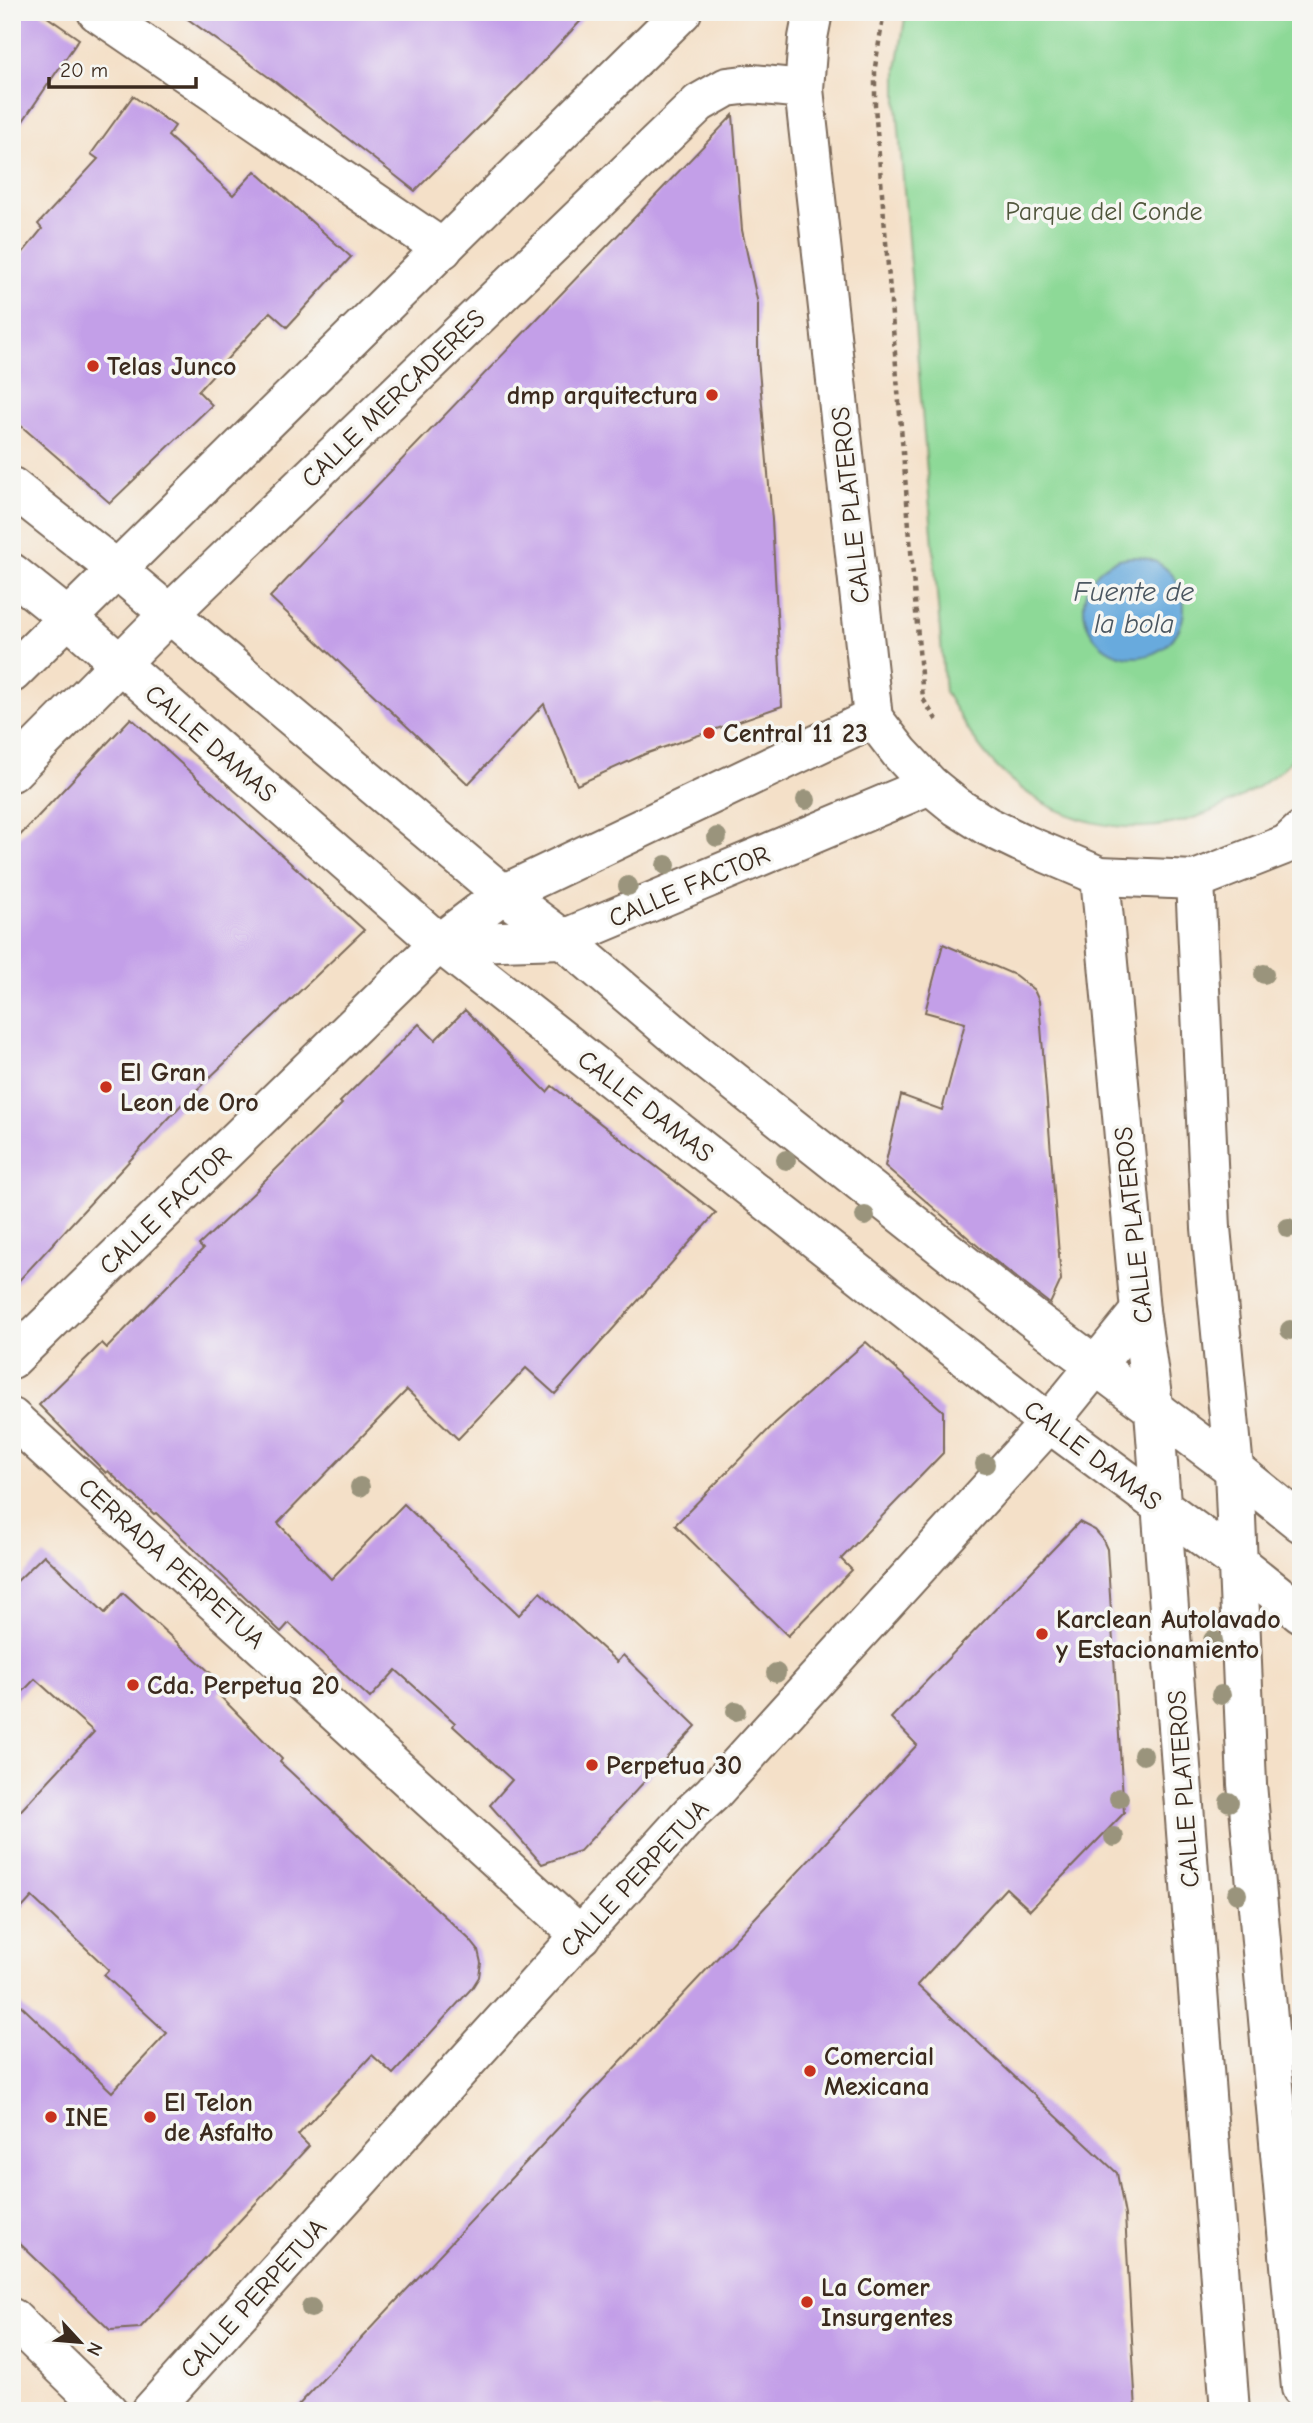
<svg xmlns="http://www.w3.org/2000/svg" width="1313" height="2423" font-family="'Comic Neue',sans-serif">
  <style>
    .green { fill: #8dd997; stroke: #64825a; stroke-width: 2 }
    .water { fill: #68aadd; stroke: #526a7e; stroke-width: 2 }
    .building { fill: #c39fe8 }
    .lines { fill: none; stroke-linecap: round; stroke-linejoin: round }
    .minor-casing { stroke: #7c6a5a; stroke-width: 42 }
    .tertiary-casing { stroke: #7c6a5a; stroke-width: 42 }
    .secondary-casing { stroke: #7c6a5a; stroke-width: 42 }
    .path { stroke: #7c6a5a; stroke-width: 4.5; stroke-dasharray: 5 5; stroke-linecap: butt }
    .minor { stroke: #fff; stroke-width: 38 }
    .tertiary { stroke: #fff; stroke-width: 38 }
    .secondary { stroke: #fff; stroke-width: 38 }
    .tree { fill: #9a947b }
    .poi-dot { fill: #c8321e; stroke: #f6f6f2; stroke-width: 2.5 }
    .labels { text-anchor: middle; stroke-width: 7; stroke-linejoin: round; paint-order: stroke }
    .park-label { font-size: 26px; fill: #50563c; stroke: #f6f6f2 }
    .poi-label { font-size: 26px; font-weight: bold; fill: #3b2a1e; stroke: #f6f6f2; text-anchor: start }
    .street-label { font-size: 26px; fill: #3b2a1e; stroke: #f6f6f2 }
    .water-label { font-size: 28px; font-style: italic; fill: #4b5761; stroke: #f6f6f2 }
  </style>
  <rect width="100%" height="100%" fill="#f6f6f2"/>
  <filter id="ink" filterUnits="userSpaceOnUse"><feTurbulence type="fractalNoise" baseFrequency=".0143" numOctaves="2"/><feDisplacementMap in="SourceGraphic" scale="14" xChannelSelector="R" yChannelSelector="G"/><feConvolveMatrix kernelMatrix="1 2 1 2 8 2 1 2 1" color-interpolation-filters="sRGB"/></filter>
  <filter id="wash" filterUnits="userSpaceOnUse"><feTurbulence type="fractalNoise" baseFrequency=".00686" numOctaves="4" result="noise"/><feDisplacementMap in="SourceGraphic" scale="28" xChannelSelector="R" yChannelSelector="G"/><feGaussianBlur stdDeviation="1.57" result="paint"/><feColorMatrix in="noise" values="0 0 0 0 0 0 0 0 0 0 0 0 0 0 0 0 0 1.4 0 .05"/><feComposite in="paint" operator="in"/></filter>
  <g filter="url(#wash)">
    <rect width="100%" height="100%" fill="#f4e0c8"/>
    <!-- green -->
    <path class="green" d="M906 12H1293L1301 86V749C1279 777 1250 793 1219 808 1135 847 1046 825 986 755 970 736 958 713 945 692L897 105V68Z"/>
    <!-- water -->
    <circle class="water" cx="1134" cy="607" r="50"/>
    <g id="blocks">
      <!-- building -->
      <g class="building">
        <polygon points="12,12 40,12 79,39 12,137"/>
        <polygon points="178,12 589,12 522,84 415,191 274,81"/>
        <polygon points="133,96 175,126 168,136 233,195 255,171 351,257 287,327 270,312 198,391 212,405 110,503 12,418 12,266 42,229 38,224 98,159 91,154"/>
        <polygon points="733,115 742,230 758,304 758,358 772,520 782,706 645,754 577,785 544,704 468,784 270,597"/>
        <polygon points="131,718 364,930 181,1105 12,1288 12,844"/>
        <polygon points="943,944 1015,975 1034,990 1039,1001 1061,1280 1050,1304 994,1260 885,1166 901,1095 942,1110 965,1023 925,1012"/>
        <polygon points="465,1010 547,1092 552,1086 716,1213 555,1394 526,1368 458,1439 407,1390 278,1523 331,1579 404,1504 519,1615 540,1592 617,1662 623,1655 696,1726 580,1851 542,1864 490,1805 512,1780 453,1726 455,1723 396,1670 370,1698 289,1623 281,1632 156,1513 154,1514 108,1471 106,1473 39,1405 102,1343 107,1348 203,1249 199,1245 258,1189 257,1188 342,1104 340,1102 419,1024 435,1040"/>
        <polygon points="866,1342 943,1411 943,1453 841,1559 852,1570 788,1636 675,1525 775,1423"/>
        <polygon points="1079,1522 1095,1530 1102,1538 1107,1549 1124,1813 1030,1910 1006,1888 917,1985 1117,2173 1125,2215 1136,2411 293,2411 917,1745 891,1718"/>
        <polygon points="44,1555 105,1613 123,1593 225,1686 218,1694 282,1759 280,1762 470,1940 478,1950 481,1963 479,1977 472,1988 393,2074 372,2055 298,2135 309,2146 140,2328 110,2330 12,2236 12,1997 112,2092 167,2033 104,1975 109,1970 32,1897 12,1919 12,1820 94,1732 35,1679 12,1703 12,1586"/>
      </g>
    </g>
  </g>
  <g filter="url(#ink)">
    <use href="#blocks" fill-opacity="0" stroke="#7c6a5a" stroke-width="2"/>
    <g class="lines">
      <defs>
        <g id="minor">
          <polyline points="97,12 443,249"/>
          <polyline points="12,487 116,569 503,894 563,939 679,1038 1032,1318 1234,1469 1301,1523"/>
          <polyline points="12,573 68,618 439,943 1049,1423 1237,1562 1301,1613"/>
          <polyline points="12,673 682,12"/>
          <polyline points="12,772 169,614 699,103 727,87 752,84 804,89"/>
          <polyline points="1100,876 1140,1311 1154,1411 1230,2411"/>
          <polyline points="1195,880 1211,1228 1234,1469 1247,1784 1301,2388"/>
          <polyline points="439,943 563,939 930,785"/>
          <polyline points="12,1359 439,943 503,894 873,718"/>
          <polyline points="12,1418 581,1936"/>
          <polyline points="151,2411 691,1813 712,1794 1049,1423 1140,1311"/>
        </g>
        <polyline id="tertiary" points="813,12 808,38 804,89 873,718 900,753 930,785 957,807 987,826 1020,842 1100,876 1195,880 1287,844 1301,831"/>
        <polyline id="secondary" points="12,2318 108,2411"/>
      </defs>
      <!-- minor casing -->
      <use href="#minor" class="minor-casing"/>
      <!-- tertiary casing -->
      <use href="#tertiary" class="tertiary-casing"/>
      <!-- secondary casing -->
      <use href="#secondary" class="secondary-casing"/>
      <!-- path -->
      <polyline class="path" points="884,12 875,67 875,106 923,699 939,724"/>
      <!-- minor -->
      <use href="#minor" class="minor"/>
      <!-- tertiary -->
      <use href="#tertiary" class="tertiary"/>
      <!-- secondary -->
      <use href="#secondary" class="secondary"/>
    </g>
    <!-- trees -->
    <g class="tree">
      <circle cx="806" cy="800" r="10"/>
      <circle cx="717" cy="837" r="10"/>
      <circle cx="666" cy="865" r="10"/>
      <circle cx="628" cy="886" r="10"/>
      <circle cx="1264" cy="974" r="10"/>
      <circle cx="786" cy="1160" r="10"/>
      <circle cx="865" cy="1216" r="10"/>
      <circle cx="1288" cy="1228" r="10"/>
      <circle cx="1290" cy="1330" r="10"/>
      <circle cx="985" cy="1464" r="10"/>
      <circle cx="360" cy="1487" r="10"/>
      <circle cx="1213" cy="1640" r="10"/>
      <circle cx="776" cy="1673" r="10"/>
      <circle cx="1221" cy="1695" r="10"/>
      <circle cx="736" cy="1711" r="10"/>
      <circle cx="1143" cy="1755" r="10"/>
      <circle cx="1119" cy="1798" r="10"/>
      <circle cx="1229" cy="1802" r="10"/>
      <circle cx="1114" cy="1837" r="10"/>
      <circle cx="1237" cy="1894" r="10"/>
      <circle cx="311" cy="2308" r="10"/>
    </g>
  </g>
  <!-- markers -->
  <g class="poi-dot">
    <circle cx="93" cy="366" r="7"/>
    <circle cx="712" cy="395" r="7"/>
    <circle cx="709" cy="733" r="7"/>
    <circle cx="106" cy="1087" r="7"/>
    <circle cx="1042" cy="1634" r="7"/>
    <circle cx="133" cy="1685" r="7"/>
    <circle cx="592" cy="1765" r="7"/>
    <circle cx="810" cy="2071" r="7"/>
    <circle cx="51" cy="2117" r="7"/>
    <circle cx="150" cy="2117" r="7"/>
    <circle cx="807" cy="2302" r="7"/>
  </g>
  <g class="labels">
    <!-- park labels -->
    <g class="park-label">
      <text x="1104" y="220">Parque del Conde</text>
    </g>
    <!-- poi labels -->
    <g class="poi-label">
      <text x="107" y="375">Telas Junco</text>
      <text x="698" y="404" text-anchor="end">dmp arquitectura</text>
      <text x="723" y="742">Central 11 23</text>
      <text x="120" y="1081">El Gran<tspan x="120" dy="30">Leon de Oro</tspan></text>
      <text x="1056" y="1628">Karclean Autolavado<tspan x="1056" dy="30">y Estacionamiento</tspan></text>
      <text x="147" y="1694">Cda. Perpetua 20</text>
      <text x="606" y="1774">Perpetua 30</text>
      <text x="824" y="2065">Comercial<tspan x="824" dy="30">Mexicana</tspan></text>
      <text x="164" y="2111">El Telon<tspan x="164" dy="30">de Asfalto</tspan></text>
      <text x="65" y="2126">INE</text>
      <text x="821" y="2296">La Comer<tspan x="821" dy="30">Insurgentes</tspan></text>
    </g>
    <!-- street labels -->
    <g class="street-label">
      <text transform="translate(393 398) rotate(-44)" y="9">CALLE MERCADERES</text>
      <text transform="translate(850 505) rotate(-96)" y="9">CALLE PLATEROS</text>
      <text transform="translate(211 743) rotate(41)" y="9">CALLE DAMAS</text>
      <text transform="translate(689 886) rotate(-23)" y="9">CALLE FACTOR</text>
      <text transform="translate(646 1106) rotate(38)" y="9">CALLE DAMAS</text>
      <text transform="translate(165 1210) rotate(-44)" y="9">CALLE FACTOR</text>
      <text transform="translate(1133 1225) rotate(-96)" y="9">CALLE PLATEROS</text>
      <text transform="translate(1093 1455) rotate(37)" y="9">CALLE DAMAS</text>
      <text transform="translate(172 1563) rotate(42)" y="9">CERRADA PERPETUA</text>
      <text transform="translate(1183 1789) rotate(-94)" y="9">CALLE PLATEROS</text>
      <text transform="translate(634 1878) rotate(-47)" y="9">CALLE PERPETUA</text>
      <text transform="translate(253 2298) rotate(-48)" y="9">CALLE PERPETUA</text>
    </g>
    <!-- water labels -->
    <g class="water-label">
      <text x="1134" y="601">Fuente de<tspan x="1134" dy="32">la bola</tspan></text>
    </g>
  </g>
  <!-- margin -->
  <rect width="1313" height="2423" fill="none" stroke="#f6f6f2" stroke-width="42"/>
  <!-- north arrow -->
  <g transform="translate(80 2342) rotate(116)" stroke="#f6f6f2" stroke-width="5" paint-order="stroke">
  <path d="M0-5L12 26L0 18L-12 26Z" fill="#3b2a1e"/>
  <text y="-10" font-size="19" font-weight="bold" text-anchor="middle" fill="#3b2a1e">N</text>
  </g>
  <!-- scale -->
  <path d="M49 77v10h147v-10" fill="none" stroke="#3b2a1e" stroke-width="3.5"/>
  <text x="60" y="77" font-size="21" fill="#3b2a1e" stroke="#f6f6f2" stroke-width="5" paint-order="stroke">20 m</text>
</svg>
